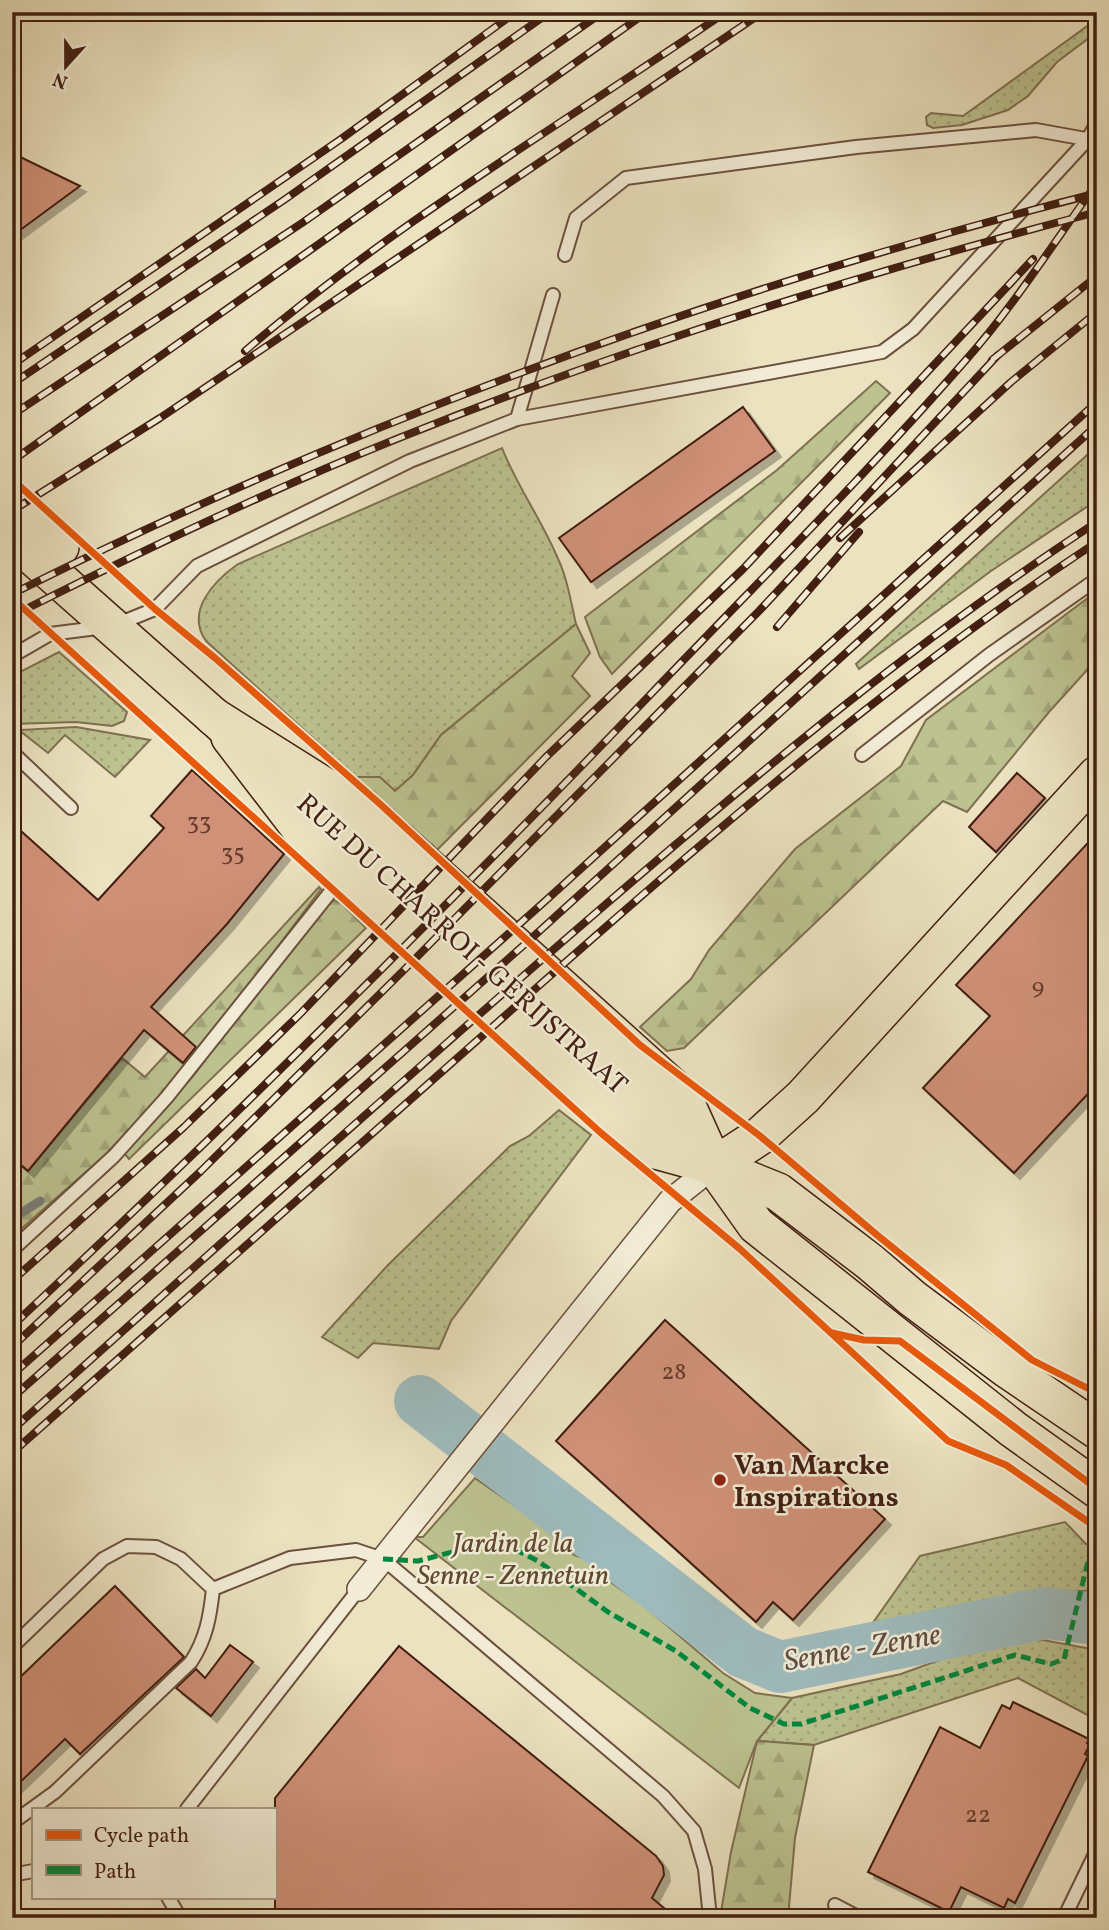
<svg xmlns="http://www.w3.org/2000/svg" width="1109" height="1930" font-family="Vollkorn,serif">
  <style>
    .grass { fill: url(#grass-dots); stroke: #7f7050; stroke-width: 2 }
    .forest { fill: url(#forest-firs); stroke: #7f7050; stroke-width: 2 }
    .garden { fill: #bcc290; stroke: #7f7050; stroke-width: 2 }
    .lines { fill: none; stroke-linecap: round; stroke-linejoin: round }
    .stream { stroke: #797d78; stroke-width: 9 }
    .river { stroke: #9ebbbd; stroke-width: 52 }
    .building { fill: #d09178; stroke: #421f11; stroke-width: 2; filter: url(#shadow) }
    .service-casing { stroke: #6c503d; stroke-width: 16 }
    .minor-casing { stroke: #6c503d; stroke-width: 26 }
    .primary-casing { stroke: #421f11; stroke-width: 40 }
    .service { stroke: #f2ecd6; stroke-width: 12 }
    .minor { stroke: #f2ecd6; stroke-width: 23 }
    .primary { stroke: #ebe2c0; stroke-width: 37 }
    .rail-casing { stroke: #421f11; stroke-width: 8 }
    .rail { stroke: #f2ecd6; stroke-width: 5; stroke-dasharray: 16; stroke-linecap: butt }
    .quiet { stroke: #00873e; stroke-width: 5; stroke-dasharray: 10 5; stroke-linecap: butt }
    .cycleway-casing { stroke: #f2ecd6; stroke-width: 11 }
    .cycleway { stroke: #e8590c; stroke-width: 7 }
    .poi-dot { fill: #8f2418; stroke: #f2ecd6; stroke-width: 2.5 }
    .labels { text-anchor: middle; stroke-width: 5; stroke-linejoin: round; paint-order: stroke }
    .number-label { font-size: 24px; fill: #663c2b }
    .street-label { font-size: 28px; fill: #421f11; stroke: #f2ecd6 }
    .poi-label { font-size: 28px; font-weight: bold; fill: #421f11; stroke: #f2ecd6; text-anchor: start }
    .park-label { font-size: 28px; font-style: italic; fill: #604831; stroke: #f2ecd6 }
    .water-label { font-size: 30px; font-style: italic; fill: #5e4e45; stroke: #f2ecd6 }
  </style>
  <defs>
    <pattern id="grass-dots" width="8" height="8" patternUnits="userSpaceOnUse" patternTransform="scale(1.75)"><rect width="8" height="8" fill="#bcc290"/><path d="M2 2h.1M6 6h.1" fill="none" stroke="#a3a67b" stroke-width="1.8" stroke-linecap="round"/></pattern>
    <pattern id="forest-firs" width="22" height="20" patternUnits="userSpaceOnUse" patternTransform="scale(1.75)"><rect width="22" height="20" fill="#bcc290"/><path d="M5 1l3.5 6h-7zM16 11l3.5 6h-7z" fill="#a3a67b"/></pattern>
    <filter id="shadow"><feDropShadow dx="6" dy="6" stdDeviation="0" flood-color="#0004"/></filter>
  </defs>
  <rect width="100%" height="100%" fill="#ebe2c0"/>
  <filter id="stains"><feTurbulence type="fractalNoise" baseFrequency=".00286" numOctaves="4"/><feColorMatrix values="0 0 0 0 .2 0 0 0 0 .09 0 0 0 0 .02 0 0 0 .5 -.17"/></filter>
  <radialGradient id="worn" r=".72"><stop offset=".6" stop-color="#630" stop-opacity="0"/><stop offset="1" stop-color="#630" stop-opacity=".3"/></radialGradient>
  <!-- grass -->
  <g class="grass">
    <polygon points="1097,19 1097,32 1057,62 1028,96 1008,110 962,125 933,128 927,125 926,117 931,113 963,116"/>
    <polygon points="1097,446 1097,500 991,571 859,669 856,664"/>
    <path d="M502 448C519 491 547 527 563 571 569 588 572 607 576 624L441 735 413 775 395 791 380 778 356 777 206 641C185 611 214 581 238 564Z"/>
    <polygon points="59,652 127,712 124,721 112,726 76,722 12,724 12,676"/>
    <polygon points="76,727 150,740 115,777 65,735 48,753 19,730"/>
    <polygon points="559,1110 591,1135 451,1321 439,1349 373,1343 358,1358 322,1337 388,1265 510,1146 529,1136"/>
    <polygon points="1065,1522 1086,1544 1097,1546 1097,1590 1053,1593 989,1605 779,1658 777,1644 872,1624 920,1556"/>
    <polygon points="1010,1634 1097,1650 1097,1720 1018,1678 814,1745 757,1741 792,1698 901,1674"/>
  </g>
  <!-- forest -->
  <g class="forest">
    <polygon points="876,381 890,393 612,674 600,657 585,617 777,470"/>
    <polygon points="1097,591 1097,659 1049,712 967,812 943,801 684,1048 667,1051 640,1027 691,979 709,950 795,849 901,766 926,720"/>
    <polygon points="576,624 590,653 572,676 590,696 437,850 356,777 380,777 395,791 413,775 441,735"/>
    <polygon points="319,887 321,889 228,1013 164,1092 105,1155 12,1237 12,1158 28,1171 122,1058 145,1077"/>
    <polygon points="333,900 341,903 366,928 129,1159 124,1153 193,1076 303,930"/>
    <polygon points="757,1741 814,1745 795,1838 788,1918 720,1918 731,1852"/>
  </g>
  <!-- garden -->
  <polygon class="garden" points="475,1478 552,1532 574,1555 595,1563 595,1571 643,1605 723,1673 755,1693 792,1698 757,1741 739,1788 414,1537 423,1537"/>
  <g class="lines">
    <!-- stream -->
    <polyline class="stream" points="12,1219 40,1201"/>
    <!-- river -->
    <polyline class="river" points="420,1401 743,1652 780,1667 1045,1613 1097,1619"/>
  </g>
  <!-- building -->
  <g class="building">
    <polygon points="12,153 80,186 12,236"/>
    <polygon points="743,407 775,451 591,582 559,538"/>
    <polygon points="192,770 284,854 227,924 151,1007 196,1047 183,1063 144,1030 28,1171 12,1157 12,823 98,900 164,828 151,816"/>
    <polygon points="1017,773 1045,798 996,852 969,827"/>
    <polygon points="1097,833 1097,1084 1014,1173 923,1088 990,1016 956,985"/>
    <polygon points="665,1320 885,1519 793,1620 773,1602 756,1622 556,1441"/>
    <polygon points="115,1586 184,1657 80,1754 65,1739 12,1790 12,1685"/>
    <polygon points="230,1645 253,1662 211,1716 176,1688 196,1669 205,1678"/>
    <polygon points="399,1646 656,1856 663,1866 664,1875 652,1898 676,1918 275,1918 275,1798"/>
    <polygon points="1013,1702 1089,1739 1087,1743 1090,1744 1085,1754 1088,1756 1015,1903 1008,1899 1004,1908 961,1887 949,1912 868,1872 940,1727 980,1748 1002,1705 1010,1709"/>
  </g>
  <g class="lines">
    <defs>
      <g id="service">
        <polyline points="565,255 576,218 626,178 856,147 1036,130 1097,141"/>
        <polyline points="517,419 553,295"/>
        <polyline points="12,656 50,634 113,626 155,609 197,566 410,461 517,419 882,352 913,329 1088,139 1097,123"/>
        <polyline points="12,752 71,808"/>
        <polyline points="862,755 989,655 1097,579"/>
        <polyline points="12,1250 114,1156 167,1097 340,880"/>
        <polyline points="213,1589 290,1558 356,1550 383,1559 663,1796 694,1831 705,1869 710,1918"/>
        <path d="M12 1647 103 1559 127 1546 156 1547 181 1559 213 1589C210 1617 206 1639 191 1662L55 1792 12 1823"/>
        <polyline points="187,1809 359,1589"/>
        <polyline points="12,1875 33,1871"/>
        <polyline points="168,1897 180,1918"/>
        <polyline points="835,1905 860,1918"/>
        <polyline points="1064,1918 1097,1850"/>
      </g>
      <polyline id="minor" points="359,1589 670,1201 714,1166"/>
      <g id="primary">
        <polyline points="12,505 60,547"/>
        <polyline points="12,538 231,732"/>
        <polyline points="214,717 370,815 683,1097 714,1166 756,1225 1013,1429 1097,1489"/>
        <polyline points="230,737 326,862 641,1146 714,1166 778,1192 870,1262 912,1298 1007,1369 1097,1430"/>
        <polyline points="289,786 705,1158"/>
        <polyline points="714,1166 760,1136 803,1097 1097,775"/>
      </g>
    </defs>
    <!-- service casing -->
    <use href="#service" class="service-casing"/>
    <!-- minor casing -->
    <use href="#minor" class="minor-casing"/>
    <!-- primary casing -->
    <use href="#primary" class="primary-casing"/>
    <!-- service -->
    <use href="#service" class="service"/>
    <!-- minor -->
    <use href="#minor" class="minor"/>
    <!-- primary -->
    <use href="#primary" class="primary"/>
    <defs>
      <g id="rail">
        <path d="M245 351C394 223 564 123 726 12"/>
        <polyline points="992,360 1097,276"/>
        <polyline points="12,365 341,139 516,12"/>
        <polyline points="12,384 284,200 550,12"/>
        <polyline points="12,415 302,223 603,12"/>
        <polyline points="12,461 647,12"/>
        <polyline points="12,511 160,418 763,12"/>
        <polyline points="840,538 1011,382 1097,312"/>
        <path d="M12 594C356 422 717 290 1090 195"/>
        <path d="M12 616C139 552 267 491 399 438 626 347 860 274 1097 212"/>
        <polyline points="777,627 859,532"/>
        <polyline points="12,1281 184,1127 301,1013 546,757 743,569 1033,259"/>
        <path d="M12 1326C231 1122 442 912 649 696 755 585 864 477 965 361 1014 306 1054 242 1097 183"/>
        <polyline points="12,1347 201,1171 408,966 759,611 998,355"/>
        <polyline points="12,1375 543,903 1097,402"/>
        <polyline points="12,1398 534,936 1097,425"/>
        <path d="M12 1430C207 1256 401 1081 598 911 758 773 920 637 1097 522"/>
        <path d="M12 1453C186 1299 360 1144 534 990 714 831 896 674 1097 542"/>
      </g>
    </defs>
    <!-- rail casing -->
    <use href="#rail" class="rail-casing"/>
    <!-- rail -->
    <use href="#rail" class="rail"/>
    <!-- quiet -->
    <polyline class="quiet" points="383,1559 418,1561 475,1546 504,1544 538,1561 608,1612 676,1651 750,1708 784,1724 801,1724 1015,1655 1051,1664 1064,1659 1092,1545"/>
    <defs>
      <g id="cycleway">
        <polyline points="12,479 155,609 215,658 380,804 640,1045 760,1136 877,1235 1032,1360 1097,1393"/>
        <polyline points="12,598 601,1133 740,1249 948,1441 1006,1465 1097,1528"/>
        <polyline points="832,1333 864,1340 900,1341 1097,1489"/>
      </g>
    </defs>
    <!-- cycleway casing -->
    <use href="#cycleway" class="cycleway-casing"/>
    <!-- cycleway -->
    <use href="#cycleway" class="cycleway"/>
  </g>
  <!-- markers -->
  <circle class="poi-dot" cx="720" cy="1480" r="7"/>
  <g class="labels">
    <!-- number labels -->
    <g class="number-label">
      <text x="199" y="829">33</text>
      <text x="233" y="860">35</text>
      <text x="1038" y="994">9</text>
      <text x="674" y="1379">28</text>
      <text x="978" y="1822">22</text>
    </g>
    <!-- street labels -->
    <g class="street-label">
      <text transform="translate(463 943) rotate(42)" y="10">RUE DU CHARROI - GERIJSTRAAT</text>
    </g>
    <!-- poi labels -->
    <g class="poi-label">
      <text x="734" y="1474">Van Marcke<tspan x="734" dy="32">Inspirations</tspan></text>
    </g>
    <!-- park labels -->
    <g class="park-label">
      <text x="513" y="1552">Jardin de la<tspan x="513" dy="32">Senne - Zennetuin</tspan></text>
    </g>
    <!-- water labels -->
    <g class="water-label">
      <text transform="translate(862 1647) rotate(-10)" y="10">Senne - Zenne</text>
    </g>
  </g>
  <!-- margin -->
  <rect width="1109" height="1930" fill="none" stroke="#ebe2c0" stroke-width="42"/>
  <rect x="14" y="14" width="1081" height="1902" fill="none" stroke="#421f11" stroke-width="3.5"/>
  <rect x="21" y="21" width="1067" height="1888" fill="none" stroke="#421f11" stroke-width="2"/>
  <!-- legend -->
  <rect x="32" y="1808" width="245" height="91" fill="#f2ecd6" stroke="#ac9a87" stroke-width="2"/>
  <rect x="46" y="1830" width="35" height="10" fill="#e8590c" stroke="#ac9a87" stroke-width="2"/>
  <text x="94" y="1842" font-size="21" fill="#421f11">Cycle path</text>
  <rect x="46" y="1865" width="35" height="10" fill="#00873e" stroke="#ac9a87" stroke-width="2"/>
  <text x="94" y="1878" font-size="21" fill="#421f11">Path</text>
  <!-- north arrow -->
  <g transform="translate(66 66) rotate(201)" stroke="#f2ecd6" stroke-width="5" paint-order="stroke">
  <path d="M0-5L12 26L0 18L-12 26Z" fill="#421f11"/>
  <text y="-10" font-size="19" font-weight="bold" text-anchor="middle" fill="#421f11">N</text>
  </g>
  <rect width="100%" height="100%" filter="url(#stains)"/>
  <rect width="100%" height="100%" fill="url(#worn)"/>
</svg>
